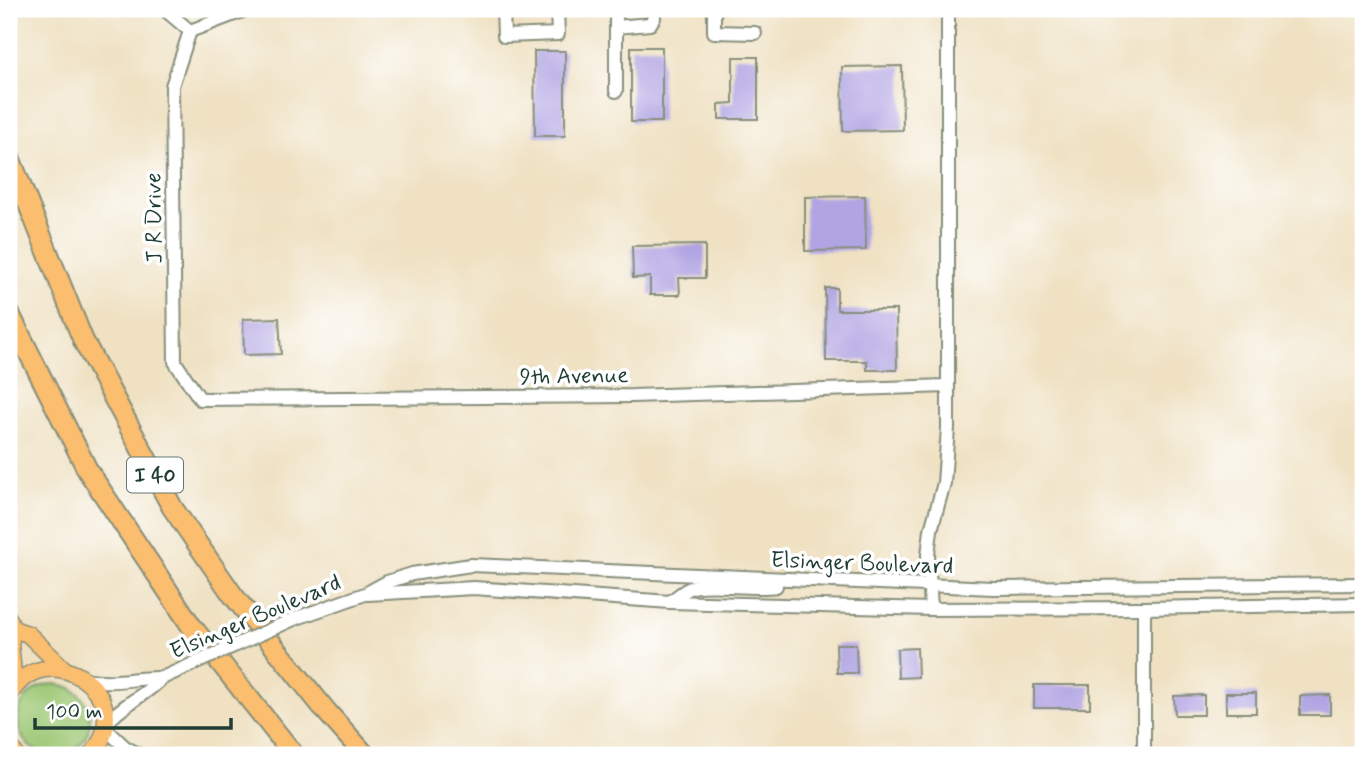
<svg xmlns="http://www.w3.org/2000/svg" width="1372" height="764" font-family="Mynerve,sans-serif">
  <style>
    .green { fill: #9dc874; stroke: #5e8254; stroke-width: 2 }
    .building { fill: #b1a4e3 }
    .lines { fill: none; stroke-linecap: round; stroke-linejoin: round }
    .minor-casing { stroke: #878f7b; stroke-width: 16 }
    .major-casing { stroke: #878f7b; stroke-width: 19 }
    .highway-casing { stroke: #878f7b; stroke-width: 23 }
    .minor { stroke: #fff; stroke-width: 12 }
    .major { stroke: #fbbd6e; stroke-width: 16 }
    .highway { stroke: #fbbd6e; stroke-width: 19 }
    .minor-bridge-casing { stroke: #878f7b; stroke-width: 16; stroke-linecap: butt }
    .minor-bridge { stroke: #fff; stroke-width: 12 }
    .labels { text-anchor: middle; stroke-width: 7; stroke-linejoin: round; paint-order: stroke }
    .shield { fill: #fff; stroke: #627771; stroke-width: 2 }
    .shield-label { font-size: 21px; font-weight: bold; fill: #1f3d34 }
    .street-label { font-size: 23px; fill: #1f3d34; stroke: #fff }
  </style>
  <rect width="100%" height="100%" fill="#fff"/>
  <filter id="ink" filterUnits="userSpaceOnUse"><feTurbulence type="fractalNoise" baseFrequency=".0143" numOctaves="2"/><feDisplacementMap in="SourceGraphic" scale="14" xChannelSelector="R" yChannelSelector="G"/><feConvolveMatrix kernelMatrix="1 2 1 2 8 2 1 2 1" color-interpolation-filters="sRGB"/></filter>
  <filter id="wash" filterUnits="userSpaceOnUse"><feTurbulence type="fractalNoise" baseFrequency=".00686" numOctaves="4" result="noise"/><feDisplacementMap in="SourceGraphic" scale="28" xChannelSelector="R" yChannelSelector="G"/><feGaussianBlur stdDeviation="1.57" result="paint"/><feColorMatrix in="noise" values="0 0 0 0 0 0 0 0 0 0 0 0 0 0 0 0 0 1.4 0 .05"/><feComposite in="paint" operator="in"/></filter>
  <g filter="url(#wash)">
    <rect width="100%" height="100%" fill="#efe1c2"/>
    <!-- green -->
    <circle class="green" cx="54" cy="720" r="36"/>
    <g id="blocks">
      <!-- building -->
      <g class="building">
        <rect x="631" y="47" width="31" height="75"/>
        <polygon points="534,51 565,51 565,136 535,136"/>
        <polygon points="733,57 758,57 758,119 719,119 719,104 733,103"/>
        <polygon points="902,66 903,130 843,131 842,67"/>
        <polygon points="865,196 866,250 805,251 805,197"/>
        <polygon points="705,245 705,278 679,278 680,295 650,295 650,277 633,278 632,246"/>
        <polygon points="825,288 837,288 837,310 896,310 897,370 867,370 867,361 826,361"/>
        <polygon points="279,318 281,354 244,355 243,319"/>
        <polygon points="836,644 856,644 857,673 837,673"/>
        <polygon points="917,648 918,677 898,678 897,649"/>
        <rect x="1034" y="685" width="56" height="23"/>
        <rect x="1226" y="693" width="30" height="20"/>
        <polygon points="1204,695 1204,715 1175,715 1174,696"/>
        <polygon points="1330,695 1330,715 1300,715 1300,696"/>
      </g>
    </g>
  </g>
  <g filter="url(#ink)">
    <use href="#blocks" fill-opacity="0" stroke="#878f7b" stroke-width="2"/>
    <g class="lines">
      <defs>
        <g id="minor">
          <polyline points="164,9 190,31 248,9"/>
          <polyline points="503,9 504,36 558,34 557,9"/>
          <polyline points="714,9 714,32 755,33"/>
          <polyline points="616,27 650,24 654,18 654,9"/>
          <polyline points="190,31 172,86 175,362 200,399 632,396 948,386"/>
          <polyline points="616,91 616,9"/>
          <polyline points="368,594 474,588 670,602 931,609 1144,608 1363,604"/>
          <path d="M670 602C677 597 685 589 693 587 715 582 751 590 776 586"/>
          <polyline points="1144,608 1144,755"/>
          <polyline points="931,609 928,555 931,530 944,483 948,428 948,9"/>
          <polyline points="294,619 365,594 387,582 412,574 471,565 993,588 1363,584"/>
          <path d="M85 679C116 685 132 677 162 678"/>
          <path d="M107 723C121 705 145 696 162 678"/>
          <polyline points="106,729 125,747 139,755"/>
        </g>
        <g id="major">
          <polyline points="9,619 13,629 10,644 13,672 13,689"/>
          <polyline points="13,629 28,634 65,670"/>
          <path d="M9 696C45 630 143 696 91 755"/>
          <polyline points="9,745 16,755"/>
        </g>
        <g id="highway">
          <polyline points="9,156 83,340 172,507 232,594 326,711 365,755"/>
          <polyline points="9,313 88,471 192,627 294,755"/>
        </g>
      </defs>
      <!-- minor casing -->
      <use href="#minor" class="minor-casing"/>
      <!-- major casing -->
      <use href="#major" class="major-casing"/>
      <!-- highway casing -->
      <use href="#highway" class="highway-casing"/>
      <!-- minor -->
      <use href="#minor" class="minor"/>
      <!-- major -->
      <use href="#major" class="major"/>
      <!-- highway -->
      <use href="#highway" class="highway"/>
      <defs>
        <polyline id="minor-bridge" points="162,678 294,619"/>
      </defs>
      <!-- minor-bridge casing -->
      <use href="#minor-bridge" class="minor-bridge-casing"/>
      <!-- minor-bridge -->
      <use href="#minor-bridge" class="minor-bridge"/>
    </g>
  </g>
  <g class="labels">
    <!-- shield labels -->
    <rect class="shield" x="127" y="457.5" width="56" height="35" rx="5"/>
    <g class="shield-label">
      <text x="155" y="482">I 40</text>
    </g>
    <!-- street labels -->
    <g class="street-label">
      <text transform="translate(153 218) rotate(-91)" y="8">J R Drive</text>
      <text transform="translate(574 375) rotate(-1)" y="8">9th Avenue</text>
      <text transform="translate(862 562) rotate(2)" y="8">Elsinger Boulevard</text>
      <text transform="translate(255 616) rotate(-23)" y="8">Elsinger Boulevard</text>
    </g>
  </g>
  <!-- margin -->
  <rect width="1372" height="764" fill="none" stroke="#fff" stroke-width="35"/>
  <!-- scale -->
  <path d="M35 718v10h196v-10" fill="none" stroke="#1f3d34" stroke-width="3.5"/>
  <text x="46" y="718" font-size="21" fill="#1f3d34" stroke="#ffffff" stroke-width="5" paint-order="stroke">100 m</text>
</svg>
